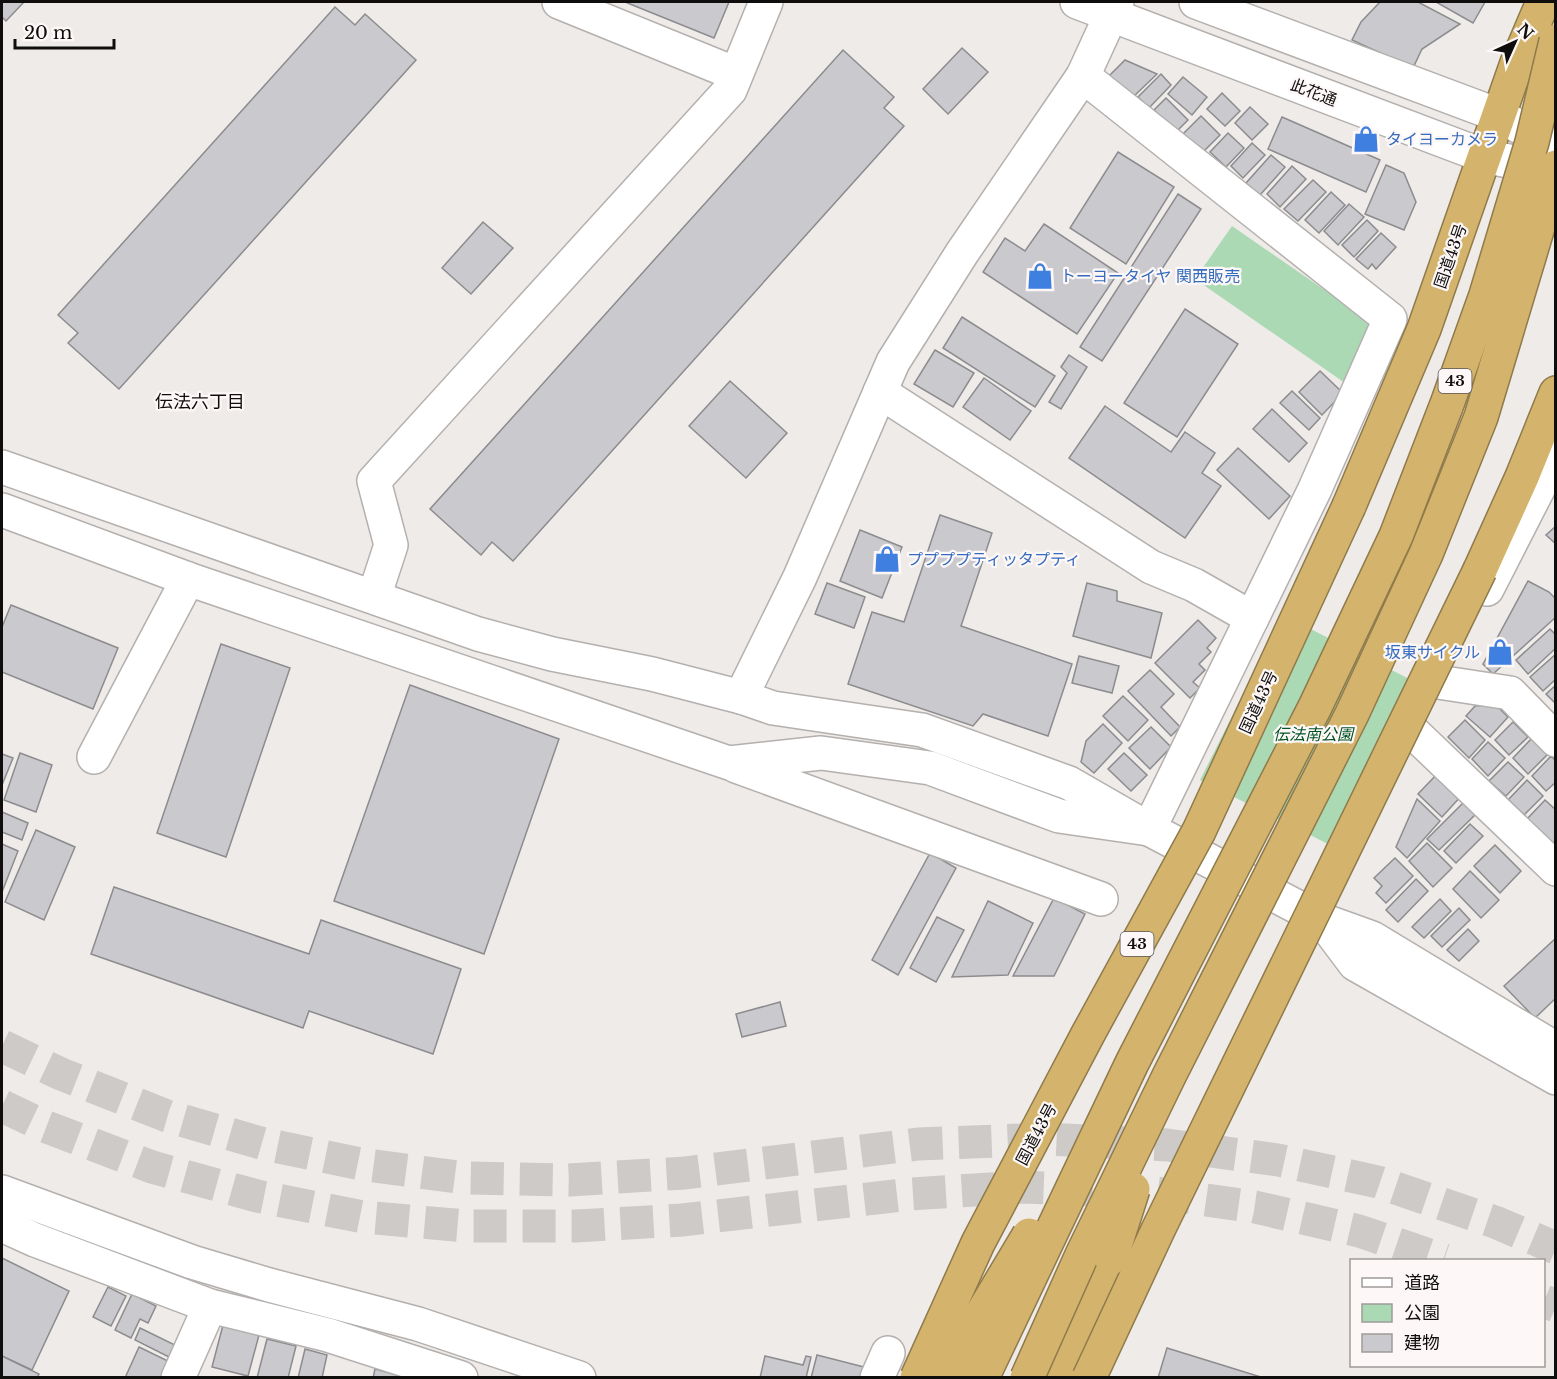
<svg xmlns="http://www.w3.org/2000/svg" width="1557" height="1379" font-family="'Libre Baskerville','Noto Sans JP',serif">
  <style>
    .green { fill: #aad9b4 }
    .building { fill: #cacace; stroke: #8c8c8f; stroke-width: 1.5 }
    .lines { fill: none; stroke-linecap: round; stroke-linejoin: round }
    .highway-tunnel { stroke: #cdcac8; stroke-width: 33; stroke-dasharray: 33 16; stroke-linecap: butt }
    .minor-casing { stroke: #b4b0ae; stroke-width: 36 }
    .highway-casing { stroke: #8f7a4b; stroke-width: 36 }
    .minor { stroke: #fff; stroke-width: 33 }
    .highway { stroke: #d4b46c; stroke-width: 33 }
    .highway-bridge-casing { stroke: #8f7a4b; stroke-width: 36; stroke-linecap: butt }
    .highway-bridge { stroke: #d4b46c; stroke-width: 33 }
    .labels { text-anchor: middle; stroke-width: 4.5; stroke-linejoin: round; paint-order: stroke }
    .shield { fill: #fdf8f7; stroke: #565453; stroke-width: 1.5 }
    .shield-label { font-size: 15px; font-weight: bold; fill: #0f0e0d }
    .street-label { font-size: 16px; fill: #0f0e0d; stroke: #fdf8f7 }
    .shop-label { font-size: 16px; fill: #366cbe; stroke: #fdf8f7; text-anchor: start }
    .park-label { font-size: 16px; font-style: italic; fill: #005124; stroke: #fdf8f7 }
    .neighbourhood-label { font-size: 18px; fill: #0f0e0d; stroke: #fdf8f7 }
  </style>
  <rect width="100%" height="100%" fill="#efebe9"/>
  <!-- green -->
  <g class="green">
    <polygon points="1232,226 1371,322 1345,383 1195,279"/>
    <polygon points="1283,615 1427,688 1344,852 1200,780"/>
  </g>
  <!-- building -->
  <g class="building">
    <polygon points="2,2 24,2 6,21 2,17"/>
    <polygon points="625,2 729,2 714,38"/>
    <polygon points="1380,2 1418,2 1460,24 1422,49 1413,68 1352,40 1361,22"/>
    <polygon points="1436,2 1485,2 1473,23"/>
    <polygon points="335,7 355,25 365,14 416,60 119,389 68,343 78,333 58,315"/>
    <polygon points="962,48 988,72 948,114 923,89"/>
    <polygon points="843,50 894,97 884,108 904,126 513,561 492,542 481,555 430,509"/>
    <polygon points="1125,60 1157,74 1131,99 1109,76"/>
    <polygon points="1161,74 1171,85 1149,108 1138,97"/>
    <polygon points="1183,77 1207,97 1192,115 1168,94"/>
    <polygon points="1222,93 1240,111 1225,126 1207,109"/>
    <polygon points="1166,98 1188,120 1176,132 1154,110"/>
    <polygon points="1250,107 1268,124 1252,140 1235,123"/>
    <polygon points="1201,116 1220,135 1203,152 1183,134"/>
    <polygon points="1282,117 1380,160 1366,192 1268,149"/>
    <polygon points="1228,133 1244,148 1226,167 1210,152"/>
    <polygon points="1252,143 1265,155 1243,178 1231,166"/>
    <polygon points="1118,152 1174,187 1126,264 1070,228"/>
    <polygon points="1271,155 1285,167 1260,195 1246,183"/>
    <polygon points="1386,165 1404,173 1416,202 1404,230 1365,214"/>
    <polygon points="1292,166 1306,179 1280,207 1267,194"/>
    <polygon points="1313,180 1326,192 1298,221 1284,209"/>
    <polygon points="1331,192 1345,205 1319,233 1305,220"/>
    <polygon points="1178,194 1201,209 1102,361 1080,347"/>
    <polygon points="1349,204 1364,217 1338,245 1324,231"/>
    <polygon points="1367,220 1378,231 1354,257 1342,245"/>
    <polygon points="483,222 513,248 471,294 442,268"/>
    <polygon points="1044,224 1118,273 1077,334 983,272 1005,238 1025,251"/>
    <polygon points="1381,233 1396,247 1376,269 1372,264 1368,269 1356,259"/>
    <polygon points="1185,309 1238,344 1177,437 1124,403"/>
    <polygon points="962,317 1055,376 1035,407 943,348"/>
    <polygon points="935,350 974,373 953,407 914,384"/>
    <polygon points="1069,355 1087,367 1061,409 1049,402 1067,373 1061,367"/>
    <polygon points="1320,371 1343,393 1322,415 1299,392"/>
    <polygon points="984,378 1031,411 1010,440 963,407"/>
    <polygon points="730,381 787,433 746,478 689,426"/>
    <polygon points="1292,391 1320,418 1309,430 1280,403"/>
    <polygon points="1105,406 1171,452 1185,432 1215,453 1202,473 1221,486 1185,538 1069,458"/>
    <polygon points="1272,409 1307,443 1289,462 1253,429"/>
    <polygon points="1238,448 1290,496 1269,519 1217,470"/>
    <polygon points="940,515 992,533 961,626 1072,664 1048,736 983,714 973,726 848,684 872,612 904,622"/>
    <polygon points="1556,526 1556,544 1546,535"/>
    <polygon points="860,530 902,547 882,598 840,581"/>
    <polygon points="1528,581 1549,592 1556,599 1556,617 1493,674 1483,664"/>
    <polygon points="827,583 865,597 854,628 815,614"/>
    <polygon points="1087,583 1117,591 1117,601 1162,613 1151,658 1073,636"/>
    <polygon points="11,605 118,648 93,709 2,672 2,627"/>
    <polygon points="1198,620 1216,638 1207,648 1211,652 1199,664 1205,670 1193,682 1200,688 1190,698 1155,663"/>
    <polygon points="1550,629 1556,635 1556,648 1528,674 1516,660"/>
    <polygon points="221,644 290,668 226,857 157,833"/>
    <polygon points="1556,654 1556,679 1543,691 1530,677"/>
    <polygon points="1079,656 1119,666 1112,693 1072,683"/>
    <polygon points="1150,670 1174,694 1161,707 1180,727 1171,736 1128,691"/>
    <polygon points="410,685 559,739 484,954 334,901"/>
    <polygon points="1556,685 1556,704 1546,694"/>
    <polygon points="1123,696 1148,720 1128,741 1103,716"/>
    <polygon points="1495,704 1508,717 1490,737 1466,716 1475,706"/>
    <polygon points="1465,720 1485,740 1469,758 1448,737"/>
    <polygon points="1513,722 1528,737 1509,755 1495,740"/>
    <polygon points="1103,724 1122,743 1094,773 1081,762 1086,741"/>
    <polygon points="1151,727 1171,747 1150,769 1129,748"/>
    <polygon points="1532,738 1548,754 1528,774 1513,758"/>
    <polygon points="1488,742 1505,758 1488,776 1472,759"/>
    <polygon points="20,753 52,765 36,812 4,800"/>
    <polygon points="1124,753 1147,775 1131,791 1108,769"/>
    <polygon points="2,754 13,758 2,785"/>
    <polygon points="1551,756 1556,761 1556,782 1546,791 1532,776"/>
    <polygon points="1508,762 1524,777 1506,796 1489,781"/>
    <polygon points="1438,773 1462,795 1442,817 1418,794"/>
    <polygon points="1527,780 1543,796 1524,815 1508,800"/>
    <polygon points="1417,799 1440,821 1407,858 1396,847"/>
    <polygon points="1545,800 1556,810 1556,843 1553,843 1527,819"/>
    <polygon points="1464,802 1476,814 1439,850 1427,839"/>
    <polygon points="2,812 28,823 22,840 2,832"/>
    <polygon points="1470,824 1483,836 1456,863 1444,851"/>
    <polygon points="36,830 75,847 44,920 5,902"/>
    <polygon points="1427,843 1452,868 1433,887 1409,861"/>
    <polygon points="2,844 18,851 2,892"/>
    <polygon points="1495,845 1521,871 1500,893 1474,866"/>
    <polygon points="930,853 956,868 898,975 872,960"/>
    <polygon points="1395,858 1413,876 1386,903 1376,893 1382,886 1374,878"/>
    <polygon points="1470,871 1499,900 1481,918 1453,889"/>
    <polygon points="1416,879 1428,891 1398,922 1386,910"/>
    <polygon points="114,887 309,954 321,920 461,969 433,1054 309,1011 303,1028 91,954"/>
    <polygon points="1054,898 1085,914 1054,976 1013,976"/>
    <polygon points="1440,899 1451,911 1424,938 1412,927"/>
    <polygon points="988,901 1033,923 1008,975 952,977"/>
    <polygon points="1459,908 1470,920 1442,947 1431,936"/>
    <polygon points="937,917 964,930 936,982 910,968"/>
    <polygon points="1468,929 1479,941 1459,961 1447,950"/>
    <polygon points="1556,938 1556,998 1535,1018 1504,986"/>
    <polygon points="780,1002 786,1026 742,1037 736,1014"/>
    <polygon points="2,1258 69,1291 32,1370 2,1356"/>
    <polygon points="108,1287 126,1296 111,1326 93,1317"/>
    <polygon points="132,1294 156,1306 148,1323 140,1319 131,1338 115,1330"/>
    <polygon points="223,1325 259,1335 248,1376 212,1367"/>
    <polygon points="140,1328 177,1346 171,1358 135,1340"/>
    <polygon points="267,1339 296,1346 288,1378 257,1378"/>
    <polygon points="139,1347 170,1362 162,1378 125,1378"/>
    <polygon points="1167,1348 1264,1378 1158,1378"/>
    <polygon points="305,1349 327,1355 322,1378 298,1378"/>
    <polygon points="817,1355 868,1368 864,1378 811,1378"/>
    <polygon points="2,1356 39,1374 37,1378 2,1378"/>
    <polygon points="765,1356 803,1365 806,1356 811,1357 806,1378 760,1378"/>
    <polygon points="375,1369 405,1377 406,1378 373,1378"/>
  </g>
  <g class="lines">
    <!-- highway-tunnel -->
    <g class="highway-tunnel">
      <polyline points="2,1046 61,1074 167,1116 264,1144 366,1165 466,1178 569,1180 685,1173 918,1144 1047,1139 1167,1145 1278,1160 1378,1182 1495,1222 1556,1248"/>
      <polyline points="2,1106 44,1126 152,1167 257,1196 363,1217 467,1226 576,1226 682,1220 911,1194 1021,1187 1150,1192 1255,1207 1359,1231 1444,1260"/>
      <polyline points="1544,1301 1556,1306"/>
    </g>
    <defs>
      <g id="minor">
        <polyline points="559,2 736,74"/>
        <polyline points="1077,2 1484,156 1552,170"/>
        <polyline points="1196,2 1498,115 1556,147"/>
        <polyline points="1083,76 1390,319 1314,491 1149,829"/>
        <polyline points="880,392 1151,567 1194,585 1252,618"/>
        <polyline points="2,467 478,634 552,654 652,674 741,697 800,577 893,362 962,253 1083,76 1117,2"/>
        <polyline points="2,510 188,579 729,763 821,753 930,768 1059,816 1149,829"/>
        <polyline points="1487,589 1556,454"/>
        <polyline points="374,597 391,545 374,481 730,90 766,2"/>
        <polyline points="1438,682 1510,693 1556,740"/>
        <polyline points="741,697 773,708 922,730 1069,783 1149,829 1322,920 1372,938 1556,1049"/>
        <polyline points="1415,734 1556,869"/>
        <polyline points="94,757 188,579"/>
        <polyline points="736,766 1101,899"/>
        <polyline points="1322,920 1355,964 1556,1078"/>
        <polyline points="2,1192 192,1262 269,1285 418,1324 579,1378"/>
        <polyline points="2,1225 35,1240 210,1306 328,1335 461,1378"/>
        <polyline points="178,1378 210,1306"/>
        <polyline points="877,1378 888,1353"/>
      </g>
      <g id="highway">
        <polyline points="1349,506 1424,329 1517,63 1543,2"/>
        <polyline points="1480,570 1522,477 1556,393"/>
        <polyline points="1060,1378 1111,1258"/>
      </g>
    </defs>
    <!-- minor casing -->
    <use href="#minor" class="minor-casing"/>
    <!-- highway casing -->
    <use href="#highway" class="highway-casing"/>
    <!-- minor -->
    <use href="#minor" class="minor"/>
    <!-- highway -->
    <use href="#highway" class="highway"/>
    <defs>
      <g id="highway-bridge">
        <polyline points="1111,1258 1133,1189"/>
        <polyline points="917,1378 978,1243 1088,1034 1199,831 1349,506"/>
        <polyline points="949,1378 971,1332 1029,1235"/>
        <polyline points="982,1378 1132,1063 1315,707 1396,536 1447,404 1486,295 1532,142 1556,41"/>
        <polyline points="1027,1378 1082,1255 1169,1076 1352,714 1426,554 1481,417 1556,167"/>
        <polyline points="1089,1378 1158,1230 1480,570"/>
      </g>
    </defs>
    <!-- highway-bridge casing -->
    <use href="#highway-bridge" class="highway-bridge-casing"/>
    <!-- highway-bridge -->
    <use href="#highway-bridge" class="highway-bridge"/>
  </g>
  <!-- icons -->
  <defs>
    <symbol id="shop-bare" viewBox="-9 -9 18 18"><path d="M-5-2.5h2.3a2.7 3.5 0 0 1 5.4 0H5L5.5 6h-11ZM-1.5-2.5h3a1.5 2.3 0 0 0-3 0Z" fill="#3f7fe0" stroke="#fdf8f7" stroke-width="2.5" paint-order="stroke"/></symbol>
  </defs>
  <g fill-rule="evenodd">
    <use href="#shop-bare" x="1347" y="120" width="38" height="38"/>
    <use href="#shop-bare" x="1021" y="257" width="38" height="38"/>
    <use href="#shop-bare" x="868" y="540" width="38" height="38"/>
    <use href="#shop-bare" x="1481" y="633" width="38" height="38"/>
  </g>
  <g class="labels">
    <!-- shield labels -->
    <g class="shield">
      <rect x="1438.5" y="369" width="33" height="24" rx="4.5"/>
      <rect x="1120.5" y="932" width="33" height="24" rx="4.5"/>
    </g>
    <g class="shield-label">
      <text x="1455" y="386">43</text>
      <text x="1137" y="949">43</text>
    </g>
    <!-- street labels -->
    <g class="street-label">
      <text transform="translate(1314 92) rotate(21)" y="6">此花通</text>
      <text transform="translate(1450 256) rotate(-71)" y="6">国道43号</text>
      <text transform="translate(1258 702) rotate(-65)" y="6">国道43号</text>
      <text transform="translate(1036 1134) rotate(-62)" y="6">国道43号</text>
    </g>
    <!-- shop labels -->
    <g class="shop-label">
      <text x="1386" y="145">タイヨーカメラ</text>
      <text x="1060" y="282">トーヨータイヤ 関西販売</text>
      <text x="907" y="565">ププププティッタプティ</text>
      <text x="1480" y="658" text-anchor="end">坂東サイクル</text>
    </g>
    <!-- park labels -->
    <g class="park-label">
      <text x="1313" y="740">伝法南公園</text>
    </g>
    <!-- neighbourhood labels -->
    <g class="neighbourhood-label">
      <text x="200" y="408">伝法六丁目</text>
    </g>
  </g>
  <!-- border -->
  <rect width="1557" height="1379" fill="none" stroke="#0f0e0d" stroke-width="6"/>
  <!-- legend -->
  <rect x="1350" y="1259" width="195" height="108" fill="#fdf8f7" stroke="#9e9a99" stroke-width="1.5"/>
  <rect x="1362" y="1278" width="30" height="9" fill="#ffffff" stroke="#9e9a99" stroke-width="1.5"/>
  <text x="1404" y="1289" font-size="18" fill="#0f0e0d">道路</text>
  <rect x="1362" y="1304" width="30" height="18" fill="#aad9b4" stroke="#9e9a99" stroke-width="1.5"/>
  <text x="1404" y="1319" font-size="18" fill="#0f0e0d">公園</text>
  <rect x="1362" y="1334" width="30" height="18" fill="#cacace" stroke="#9e9a99" stroke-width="1.5"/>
  <text x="1404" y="1349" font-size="18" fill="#0f0e0d">建物</text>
  <!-- north arrow -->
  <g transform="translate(1515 42) rotate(45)" stroke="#fdf8f7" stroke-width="4.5" paint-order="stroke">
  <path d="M0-4.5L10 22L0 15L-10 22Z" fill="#0f0e0d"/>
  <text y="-9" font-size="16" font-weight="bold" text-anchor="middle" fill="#0f0e0d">N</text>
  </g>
  <!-- scale -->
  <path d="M15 39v9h99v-9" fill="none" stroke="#0f0e0d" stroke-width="3"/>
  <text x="24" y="39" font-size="18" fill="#0f0e0d" stroke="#fdf8f7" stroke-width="4.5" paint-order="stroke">20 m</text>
</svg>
